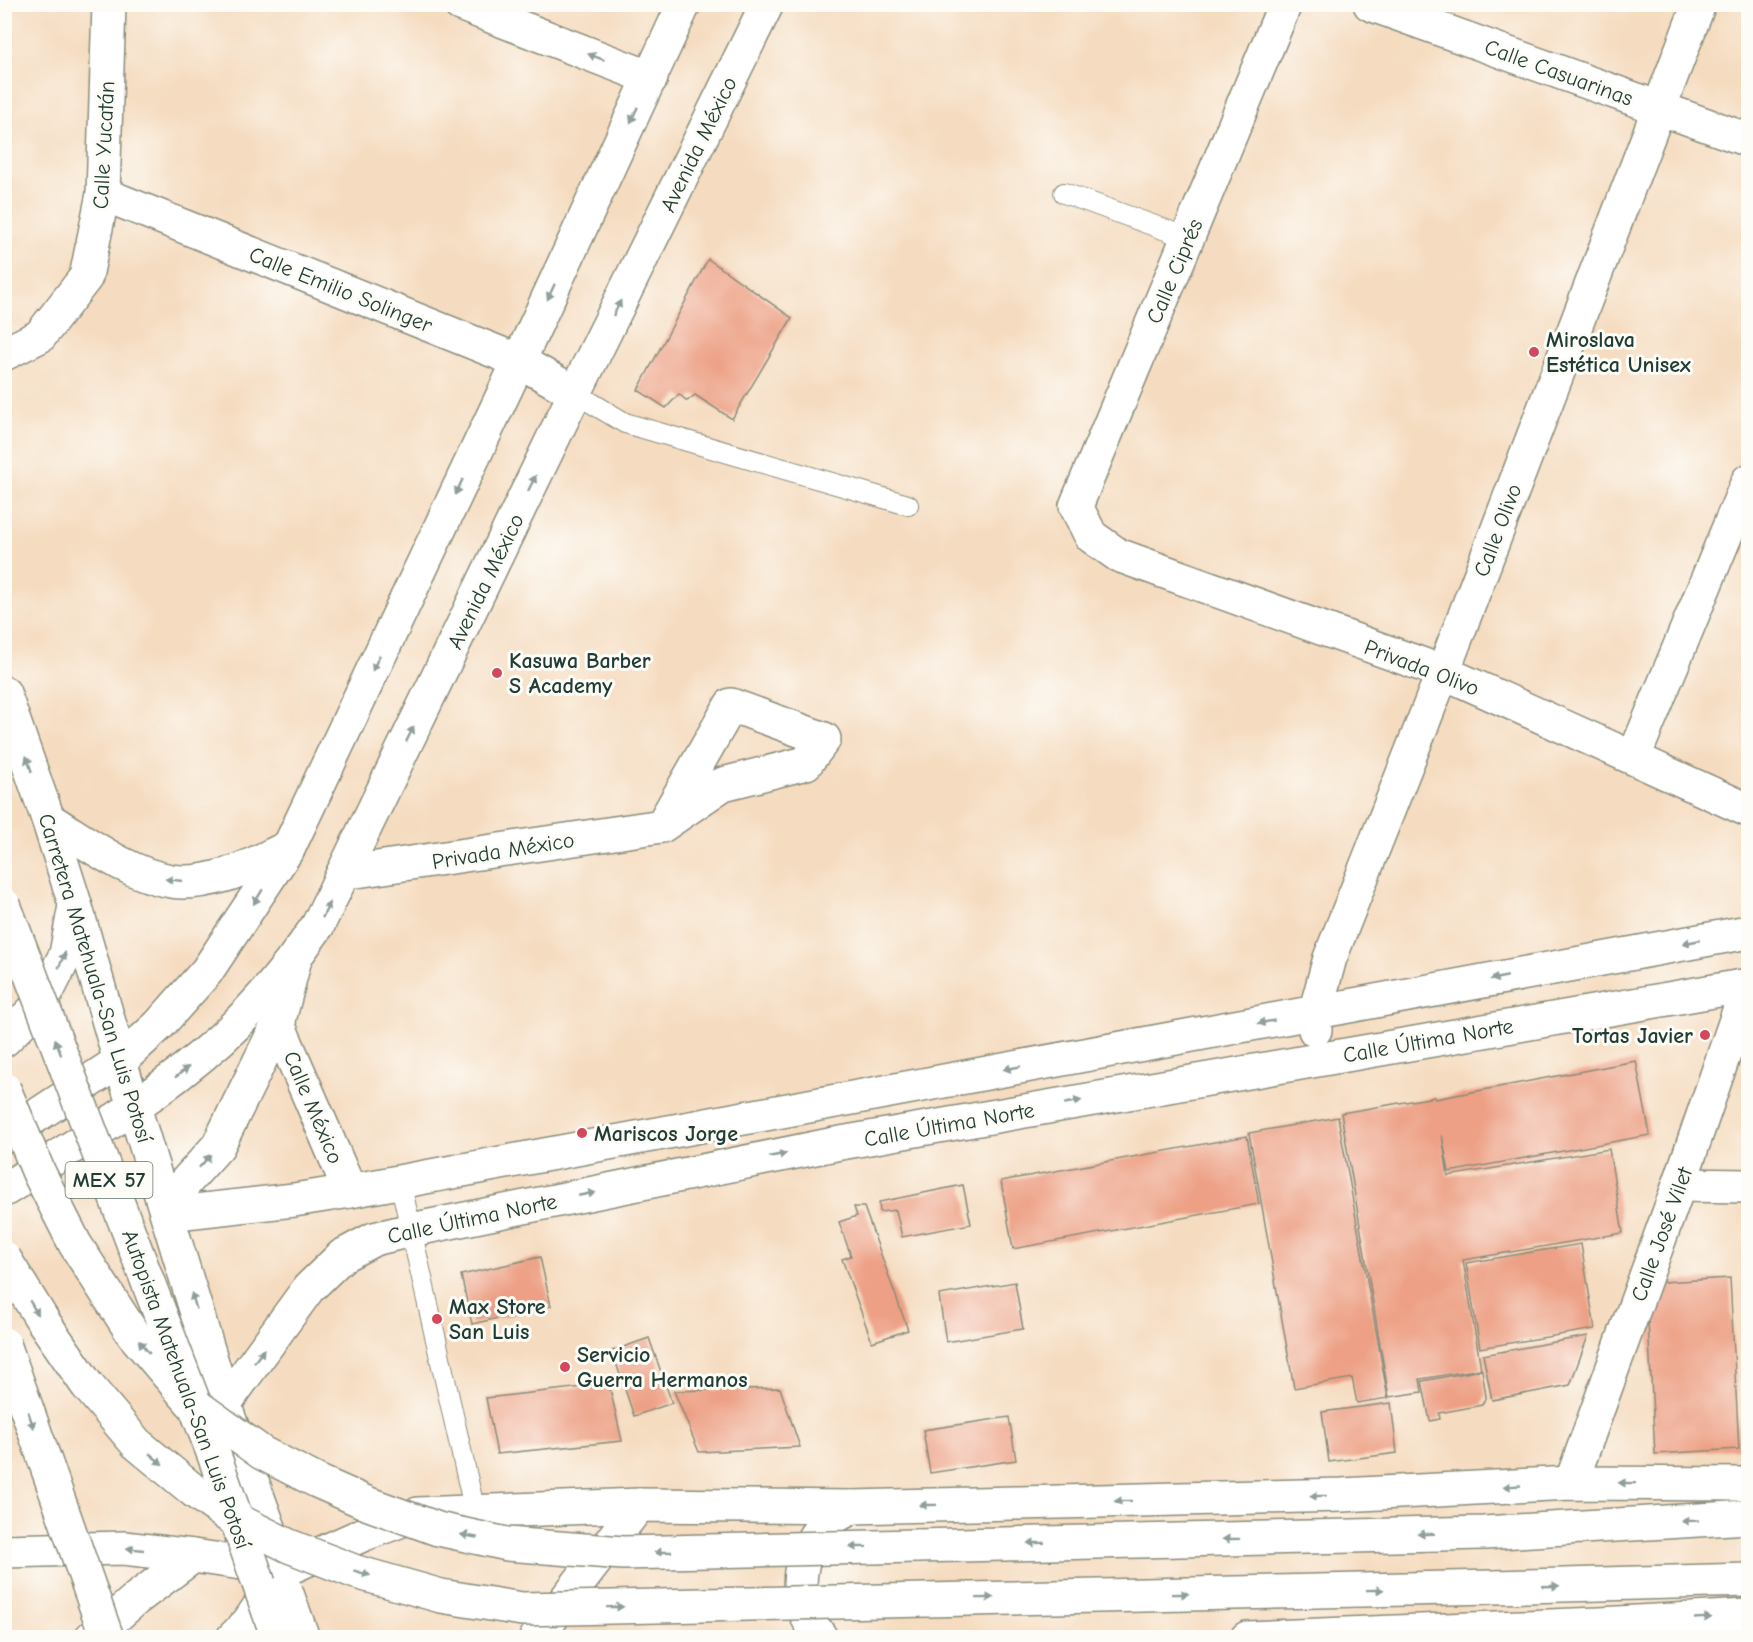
<svg xmlns="http://www.w3.org/2000/svg" width="1753" height="1642" font-family="'Comic Neue',sans-serif">
  <style>
    .building { fill: #eda085 }
    .lines { fill: none; stroke-linecap: round; stroke-linejoin: round }
    .lane-casing { stroke: #8a8c7a; stroke-width: 22 }
    .street-casing { stroke: #8a8c7a; stroke-width: 36 }
    .secondary-casing { stroke: #8a8c7a; stroke-width: 36 }
    .primary-casing { stroke: #8a8c7a; stroke-width: 36 }
    .highway-casing { stroke: #8a8c7a; stroke-width: 36 }
    .lane { stroke: #fff; stroke-width: 20 }
    .street { stroke: #fff; stroke-width: 33 }
    .secondary { stroke: #fff; stroke-width: 33 }
    .primary { stroke: #fff; stroke-width: 33 }
    .highway { stroke: #fff; stroke-width: 33 }
    .highway-bridge-casing { stroke: #8a8c7a; stroke-width: 36; stroke-linecap: butt }
    .highway-bridge { stroke: #fff; stroke-width: 33 }
    .oneway { fill: #8f9e9a }
    .poi-dot { fill: #d1495b; stroke: #fdfcf7; stroke-width: 2 }
    .labels { text-anchor: middle; stroke-width: 6; stroke-linejoin: round; paint-order: stroke }
    .shield { fill: #fdfcf7; stroke: #62766e; stroke-width: 1.5 }
    .shield-label { font-size: 21px; font-weight: bold; fill: #1f3d34 }
    .street-label { font-size: 22px; fill: #1f3d34; stroke: #fdfcf7 }
    .poi-label { font-size: 22px; font-weight: bold; fill: #1f3d34; stroke: #fdfcf7; text-anchor: start }
  </style>
  <rect width="100%" height="100%" fill="#fdfcf7"/>
  <filter id="ink" filterUnits="userSpaceOnUse"><feTurbulence type="fractalNoise" baseFrequency=".0167" numOctaves="2"/><feDisplacementMap in="SourceGraphic" scale="12" xChannelSelector="R" yChannelSelector="G"/><feConvolveMatrix kernelMatrix="1 2 1 2 8 2 1 2 1" color-interpolation-filters="sRGB"/></filter>
  <filter id="wash" filterUnits="userSpaceOnUse"><feTurbulence type="fractalNoise" baseFrequency=".008" numOctaves="4" result="noise"/><feDisplacementMap in="SourceGraphic" scale="24" xChannelSelector="R" yChannelSelector="G"/><feGaussianBlur stdDeviation="1.35" result="paint"/><feColorMatrix in="noise" values="0 0 0 0 0 0 0 0 0 0 0 0 0 0 0 0 0 1.4 0 .05"/><feComposite in="paint" operator="in"/></filter>
  <g filter="url(#wash)">
    <rect width="100%" height="100%" fill="#f5dbbf"/>
    <g id="blocks">
      <!-- building -->
      <g class="building">
        <polygon points="708,259 792,318 732,419 695,395 687,401 679,394 666,408 638,390"/>
        <polygon points="1636,1061 1650,1135 1449,1172 1442,1135 1448,1176 1609,1149 1623,1233 1463,1260 1481,1369 1420,1379 1422,1392 1389,1397 1341,1113 1435,1097 1435,1099"/>
        <polygon points="1338,1117 1388,1398 1357,1403 1352,1378 1294,1388 1249,1133"/>
        <polygon points="1247,1136 1259,1204 1013,1249 1001,1181"/>
        <polygon points="963,1185 971,1224 902,1237 896,1210 880,1212 879,1202"/>
        <polygon points="854,1207 864,1207 908,1330 872,1342 842,1259 851,1256 839,1222 857,1216"/>
        <polygon points="1581,1244 1595,1329 1480,1348 1466,1263"/>
        <polygon points="540,1257 551,1306 472,1324 461,1275"/>
        <polygon points="1730,1278 1739,1449 1655,1454 1646,1283"/>
        <polygon points="1015,1282 1023,1329 946,1342 939,1295"/>
        <polygon points="1588,1336 1570,1385 1492,1400 1483,1355"/>
        <polygon points="649,1338 672,1403 634,1416 612,1351"/>
        <polygon points="1482,1370 1486,1396 1482,1405 1439,1413 1440,1419 1430,1421 1422,1381"/>
        <polygon points="609,1384 622,1441 497,1454 486,1398"/>
        <polygon points="780,1388 800,1447 699,1452 674,1391"/>
        <polygon points="1391,1403 1397,1453 1329,1462 1322,1412"/>
        <polygon points="1009,1417 1016,1460 930,1473 923,1430"/>
      </g>
    </g>
  </g>
  <g filter="url(#ink)">
    <use href="#blocks" fill-opacity="0" stroke="#8a8c7a" stroke-width="1.5"/>
    <g class="lines">
      <defs>
        <g id="lane">
          <polyline points="1064,193 1188,238"/>
          <polyline points="575,393 625,423 908,505"/>
          <polyline points="400,1181 475,1512"/>
        </g>
        <g id="street">
          <polyline points="460,4 651,78"/>
          <polyline points="1285,4 1076,506 1091,536 1118,555 1443,672 1748,810"/>
          <polyline points="1370,4 1748,140"/>
          <polyline points="103,194 519,361 575,393"/>
          <polyline points="4,354 40,336 86,277 103,194 109,4"/>
          <polyline points="1634,757 1748,481"/>
          <polyline points="343,873 662,826 723,784 806,763 824,739 731,705 662,826"/>
          <polyline points="278,1024 350,1191"/>
          <polyline points="1315,1030 1315,1013 1330,958 1443,672 1699,4"/>
          <polyline points="1679,1185 1748,1186"/>
          <polyline points="168,1214 294,1200 350,1191 1748,932"/>
          <polyline points="225,1403 308,1289 342,1256 374,1239 411,1230 835,1144 1748,985"/>
          <polyline points="1571,1483 1679,1185 1748,985"/>
        </g>
        <g id="secondary">
          <polyline points="4,1137 120,1061 159,1025 207,971 289,847 519,361 684,4"/>
          <path d="M4 1190C79 1143 155 1098 221 1039 258 1005 290 966 318 925L575 393 767 4"/>
          <polyline points="4,1551 124,1548 193,1556 277,1568"/>
        </g>
        <g id="primary">
          <polyline points="4,693 48,819 75,904 120,1061 229,1418 280,1558"/>
          <path d="M48 819C86 842 127 874 171 881 189 884 209 880 226 875 247 869 269 856 289 847"/>
          <polyline points="4,1040 42,1002 66,954 74,911"/>
          <polyline points="166,1204 218,1146 278,1024 295,959"/>
          <polyline points="91,1638 137,1598 193,1556"/>
          <polyline points="233,1638 248,1623 284,1570 362,1535 418,1514 639,1505 852,1507 1342,1495 1571,1483 1748,1484"/>
          <polyline points="536,1638 639,1505"/>
          <path d="M821 1638C817 1631 811 1625 808 1618 792 1584 801 1542 832 1519 838 1514 846 1511 852 1507"/>
          <polyline points="1247,1638 1599,1624 1748,1616"/>
        </g>
        <g id="highway">
          <polyline points="916,1546 1484,1533 1748,1517"/>
          <polyline points="927,1600 1493,1587 1748,1580"/>
        </g>
      </defs>
      <!-- lane casing -->
      <use href="#lane" class="lane-casing"/>
      <!-- street casing -->
      <use href="#street" class="street-casing"/>
      <!-- secondary casing -->
      <use href="#secondary" class="secondary-casing"/>
      <!-- primary casing -->
      <use href="#primary" class="primary-casing"/>
      <!-- highway casing -->
      <use href="#highway" class="highway-casing"/>
      <!-- lane -->
      <use href="#lane" class="lane"/>
      <!-- street -->
      <use href="#street" class="street"/>
      <!-- secondary -->
      <use href="#secondary" class="secondary"/>
      <!-- primary -->
      <use href="#primary" class="primary"/>
      <!-- highway -->
      <use href="#highway" class="highway"/>
      <defs>
        <g id="highway-bridge">
          <polyline points="4,905 214,1455 278,1638"/>
          <polyline points="4,1089 39,1173 75,1244 133,1334 191,1402 262,1453 317,1481 369,1504 438,1529 507,1544 623,1553 916,1546"/>
          <polyline points="4,1258 43,1321 87,1385 136,1443 194,1491 229,1516 289,1546 356,1572 441,1596 522,1609 927,1600"/>
          <polyline points="4,1344 107,1638"/>
          <polyline points="286,1591 303,1638"/>
        </g>
      </defs>
      <!-- highway-bridge casing -->
      <use href="#highway-bridge" class="highway-bridge-casing"/>
      <!-- highway-bridge -->
      <use href="#highway-bridge" class="highway-bridge"/>
    </g>
    <!-- one-way arrows -->
    <defs><path id="oneway-solid" d="M-6-.8H1V-3.2L6.5 0L1 3.2V.8H-6Z" transform="scale(1.5)"/></defs>
    <g class="oneway">
      <use href="#oneway-solid" transform="translate(596 57) rotate(-159)"/>
      <use href="#oneway-solid" transform="translate(634 115) rotate(115)"/>
      <use href="#oneway-solid" transform="translate(551 292) rotate(115)"/>
      <use href="#oneway-solid" transform="translate(617 308) rotate(-64)"/>
      <use href="#oneway-solid" transform="translate(532 483) rotate(-64)"/>
      <use href="#oneway-solid" transform="translate(459 487) rotate(115)"/>
      <use href="#oneway-solid" transform="translate(376 663) rotate(115)"/>
      <use href="#oneway-solid" transform="translate(410 734) rotate(-64)"/>
      <use href="#oneway-solid" transform="translate(29 764) rotate(-109)"/>
      <use href="#oneway-solid" transform="translate(174 880) rotate(-174)"/>
      <use href="#oneway-solid" transform="translate(258 897) rotate(122)"/>
      <use href="#oneway-solid" transform="translate(326 910) rotate(-65)"/>
      <use href="#oneway-solid" transform="translate(1691 942) rotate(169)"/>
      <use href="#oneway-solid" transform="translate(62 960) rotate(-67)"/>
      <use href="#oneway-solid" transform="translate(1499 978) rotate(169)"/>
      <use href="#oneway-solid" transform="translate(1266 1022) rotate(170)"/>
      <use href="#oneway-solid" transform="translate(58 1047) rotate(-111)"/>
      <use href="#oneway-solid" transform="translate(1012 1068) rotate(170)"/>
      <use href="#oneway-solid" transform="translate(182 1072) rotate(-39)"/>
      <use href="#oneway-solid" transform="translate(1073 1102) rotate(-10)"/>
      <use href="#oneway-solid" transform="translate(778 1155) rotate(-11)"/>
      <use href="#oneway-solid" transform="translate(205 1161) rotate(-48)"/>
      <use href="#oneway-solid" transform="translate(587 1194) rotate(-11)"/>
      <use href="#oneway-solid" transform="translate(194 1301) rotate(-107)"/>
      <use href="#oneway-solid" transform="translate(34 1308) rotate(59)"/>
      <use href="#oneway-solid" transform="translate(144 1347) rotate(-130)"/>
      <use href="#oneway-solid" transform="translate(259 1356) rotate(-54)"/>
      <use href="#oneway-solid" transform="translate(31 1420) rotate(71)"/>
      <use href="#oneway-solid" transform="translate(156 1459) rotate(40)"/>
      <use href="#oneway-solid" transform="translate(1627 1483) rotate(-179)"/>
      <use href="#oneway-solid" transform="translate(1512 1486) rotate(177)"/>
      <use href="#oneway-solid" transform="translate(1318 1496) rotate(179)"/>
      <use href="#oneway-solid" transform="translate(1123 1501) rotate(179)"/>
      <use href="#oneway-solid" transform="translate(928 1505) rotate(179)"/>
      <use href="#oneway-solid" transform="translate(1690 1521) rotate(177)"/>
      <use href="#oneway-solid" transform="translate(1426 1534) rotate(179)"/>
      <use href="#oneway-solid" transform="translate(469 1536) rotate(-169)"/>
      <use href="#oneway-solid" transform="translate(1231 1539) rotate(179)"/>
      <use href="#oneway-solid" transform="translate(1036 1543) rotate(179)"/>
      <use href="#oneway-solid" transform="translate(858 1547) rotate(179)"/>
      <use href="#oneway-solid" transform="translate(135 1549) rotate(-174)"/>
      <use href="#oneway-solid" transform="translate(663 1552) rotate(179)"/>
      <use href="#oneway-solid" transform="translate(362 1573) rotate(17)"/>
      <use href="#oneway-solid" transform="translate(1551 1586) rotate(-2)"/>
      <use href="#oneway-solid" transform="translate(1375 1590) rotate(-1)"/>
      <use href="#oneway-solid" transform="translate(1180 1594) rotate(-1)"/>
      <use href="#oneway-solid" transform="translate(985 1598) rotate(-1)"/>
      <use href="#oneway-solid" transform="translate(615 1607) rotate(-1)"/>
      <use href="#oneway-solid" transform="translate(1703 1618) rotate(-3)"/>
    </g>
  </g>
  <!-- markers -->
  <g class="poi-dot">
    <circle cx="1534" cy="352" r="6"/>
    <circle cx="497" cy="673" r="6"/>
    <circle cx="1705" cy="1035" r="6"/>
    <circle cx="582" cy="1133" r="6"/>
    <circle cx="437" cy="1319" r="6"/>
    <circle cx="565" cy="1367" r="6"/>
  </g>
  <g class="labels">
    <!-- shield labels -->
    <rect class="shield" x="65.5" y="1162" width="87" height="36" rx="4.5"/>
    <g class="shield-label">
      <text x="109" y="1187">MEX 57</text>
    </g>
    <!-- street labels -->
    <g class="street-label">
      <text transform="translate(1559 72) rotate(20)" y="8">Calle Casuarinas</text>
      <text transform="translate(698 144) rotate(-64)" y="8">Avenida México</text>
      <text transform="translate(103 145) rotate(-87)" y="8">Calle Yucatán</text>
      <text transform="translate(1174 271) rotate(-67)" y="8">Calle Ciprés</text>
      <text transform="translate(341 289) rotate(22)" y="8">Calle Emilio Solinger</text>
      <text transform="translate(1497 530) rotate(-69)" y="8">Calle Olivo</text>
      <text transform="translate(485 581) rotate(-64)" y="8">Avenida México</text>
      <text transform="translate(1422 667) rotate(21)" y="8">Privada Olivo</text>
      <text transform="translate(503 850) rotate(-9)" y="8">Privada México</text>
      <text transform="translate(96 978) rotate(73)" y="8">Carretera Matehuala-San Luis Potosí</text>
      <text transform="translate(1428 1040) rotate(-10)" y="8">Calle Última Norte</text>
      <text transform="translate(314 1107) rotate(67)" y="8">Calle México</text>
      <text transform="translate(949 1124) rotate(-10)" y="8">Calle Última Norte</text>
      <text transform="translate(472 1218) rotate(-12)" y="8">Calle Última Norte</text>
      <text transform="translate(1661 1234) rotate(-70)" y="8">Calle José Vilet</text>
      <text transform="translate(187 1389) rotate(70)" y="8">Autopista Matehuala-San Luis Potosí</text>
    </g>
    <!-- poi labels -->
    <g class="poi-label">
      <text x="1546" y="347">Miroslava<tspan x="1546" dy="25">Estética Unisex</tspan></text>
      <text x="509" y="668">Kasuwa Barber<tspan x="509" dy="25">S Academy</tspan></text>
      <text x="1693" y="1043" text-anchor="end">Tortas Javier</text>
      <text x="594" y="1141">Mariscos Jorge</text>
      <text x="449" y="1314">Max Store<tspan x="449" dy="25">San Luis</tspan></text>
      <text x="577" y="1362">Servicio<tspan x="577" dy="25">Guerra Hermanos</tspan></text>
    </g>
  </g>
  <!-- margin -->
  <rect width="1753" height="1642" fill="none" stroke="#fdfcf7" stroke-width="24"/>
</svg>
